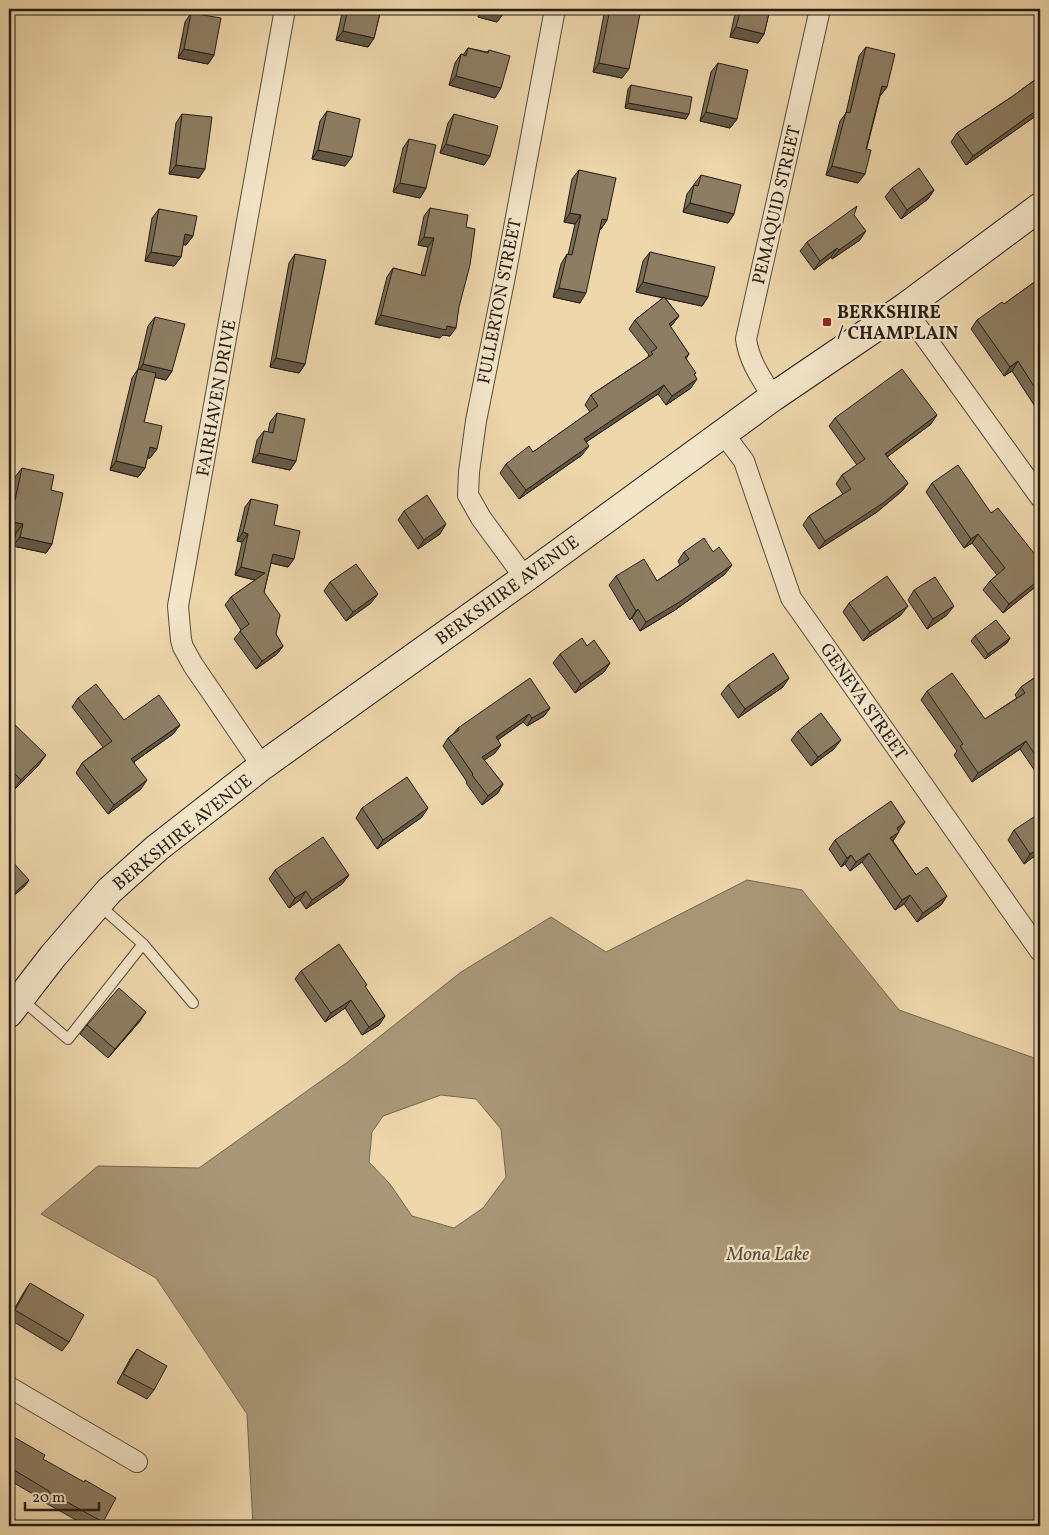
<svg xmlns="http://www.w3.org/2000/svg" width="1049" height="1535" font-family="Vollkorn,serif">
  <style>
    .water { fill: #a99878; stroke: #746750; fill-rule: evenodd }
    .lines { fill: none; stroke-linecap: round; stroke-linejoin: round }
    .service-casing { stroke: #564c3a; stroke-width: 12 }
    .minor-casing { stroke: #564c3a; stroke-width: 22 }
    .secondary-casing { stroke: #241d14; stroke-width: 30 }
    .service { stroke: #f3e5c8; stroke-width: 10 }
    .minor { stroke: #f3e5c8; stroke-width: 20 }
    .secondary { stroke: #f3e5c8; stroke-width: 28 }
    .wall { fill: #796c55; stroke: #241d14 }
    .shaded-wall { fill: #635845; stroke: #241d14 }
    .building { fill: #8d7e63; stroke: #241d14 }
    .poi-dot { fill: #8f2418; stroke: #f3e5c8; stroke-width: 2 }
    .labels { text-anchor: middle; stroke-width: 4.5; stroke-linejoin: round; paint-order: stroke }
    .street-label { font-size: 18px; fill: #241d14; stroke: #f3e5c8 }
    .poi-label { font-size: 18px; font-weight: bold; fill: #241d14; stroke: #f3e5c8; text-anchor: start }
    .water-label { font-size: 19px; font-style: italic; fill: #594e3c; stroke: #f3e5c8 }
  </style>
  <rect width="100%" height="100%" fill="#edd7ab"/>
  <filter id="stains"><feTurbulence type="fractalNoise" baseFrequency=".004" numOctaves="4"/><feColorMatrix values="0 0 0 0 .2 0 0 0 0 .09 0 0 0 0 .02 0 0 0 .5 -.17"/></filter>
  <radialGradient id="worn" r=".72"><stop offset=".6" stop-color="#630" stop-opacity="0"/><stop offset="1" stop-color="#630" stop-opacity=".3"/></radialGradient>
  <!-- water -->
  <path class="water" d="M747 880 802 890 899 1010 1040 1060V1526H253L247 1414 156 1278 41 1214 98 1166 199 1168 349 1061 461 972 551 917 606 952ZM441 1095 476 1099 501 1129 506 1177 483 1208 454 1228 412 1216 390 1184 369 1162 372 1132 383 1116Z"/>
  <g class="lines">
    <defs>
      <g id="service">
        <polyline points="143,944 193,1003"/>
        <polyline points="21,999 68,1039 143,944 98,904"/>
      </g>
      <g id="minor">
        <polyline points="904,308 1040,497"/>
        <path d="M773 397C761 378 749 361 746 339L820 9"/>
        <polyline points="723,433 744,461 791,598 1040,951"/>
        <polyline points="525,578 481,518 468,495 469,472 476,421 505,276 555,9"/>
        <polyline points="262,766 193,665 183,647 181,640 178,606 285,9"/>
        <polyline points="9,1387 137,1462"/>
      </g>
      <polyline id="secondary" points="9,1013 53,956 109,891 157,848 262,766 525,578 773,397 904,308 1040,207"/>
    </defs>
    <!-- service casing -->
    <use href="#service" class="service-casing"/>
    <!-- minor casing -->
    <use href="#minor" class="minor-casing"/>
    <!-- secondary casing -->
    <use href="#secondary" class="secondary-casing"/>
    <!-- service -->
    <use href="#service" class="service"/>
    <!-- minor -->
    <use href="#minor" class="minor"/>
    <!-- secondary -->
    <use href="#secondary" class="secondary"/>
  </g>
  <!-- wall -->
  <g class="wall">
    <polygon points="343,9 381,9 374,38 368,47 336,40"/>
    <polygon points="472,9 516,9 512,14 504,12 497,22 478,17 480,11"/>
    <polygon points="605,9 641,9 622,78 593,72"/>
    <polygon points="736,9 770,9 764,34 758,43 730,37"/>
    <polygon points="191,13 214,55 208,64 178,58 185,22"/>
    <polygon points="866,47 887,87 880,96 858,183 826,175 840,121 846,113 859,56"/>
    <polygon points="468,48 487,52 489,50 495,98 449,85 455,63 461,54 463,55"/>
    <polygon points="718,63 737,119 730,128 700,121 711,72"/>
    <polygon points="1040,76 1040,113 966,165 951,142 957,133 1013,96"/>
    <polygon points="631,85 686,119 625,108 628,89"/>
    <polygon points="327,111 345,166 312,159 320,121"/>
    <polygon points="182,114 199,178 169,174 176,123"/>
    <polygon points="454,114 490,156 484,165 440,153 448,123"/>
    <polygon points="409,139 426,188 420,198 393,192 403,148"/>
    <polygon points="579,170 607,220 601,229 600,229 580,303 553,297 561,264 567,254 568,255 575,224 564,222 572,179"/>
    <polygon points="701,175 734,214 728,223 683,212 687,194"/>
    <polygon points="892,188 934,190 928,199 901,219 885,197"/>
    <polygon points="430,208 466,227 450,336 443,335 440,338 375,324 387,277 393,268 421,275 428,247 418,245 424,216"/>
    <polygon points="159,209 193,236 186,245 183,244 181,257 174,266 145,261 152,218"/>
    <polygon points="854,215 860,240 832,259 831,257 814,270 800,251 807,242"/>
    <polygon points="650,252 708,297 702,306 665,298 679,316 670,327 689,354 686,359 694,375 691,388 666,405 658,394 586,442 582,455 519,499 500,473 506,464 533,452 590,412 585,405 591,395 647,358 649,355 629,329 635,320 663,298 636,292 643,261"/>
    <polygon points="295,254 305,364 299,373 270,367 289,263"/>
    <polygon points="1040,278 1040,418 1034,410 1036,408 1012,371 1004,376 971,329 977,320 1004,304"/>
    <polygon points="155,317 172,371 166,380 154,377 144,422 157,449 150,458 147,458 145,468 138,477 110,470 132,378 138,369 148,326"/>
    <polygon points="277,413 296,461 290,470 252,462 257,440 264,431 268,432 270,422"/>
    <polygon points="835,418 931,424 887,457 908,483 902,491 877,512 819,549 803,525 809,516 843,494 836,484 842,475 857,465 829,426"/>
    <polygon points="22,468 51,490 52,544 46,553 13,546 16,533 9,532 9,501 10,499 15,477"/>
    <polygon points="932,483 991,513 1037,557 1040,583 1003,613 983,590 990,581 997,575 972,543 964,548 926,492"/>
    <polygon points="251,499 274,525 288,567 271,563 264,592 276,634 283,646 277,654 256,669 234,639 241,630 225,605 231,597 255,580 235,575 242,542 237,541 245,507"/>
    <polygon points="404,511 440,534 418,549 398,520"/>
    <polygon points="684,552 725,574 675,610 640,631 632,618 630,620 609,585 616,576 657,581 680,565 678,561"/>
    <polygon points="330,582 371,603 346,621 324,591"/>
    <polygon points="914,590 947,615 927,629 908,600"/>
    <polygon points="849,603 901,615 863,641 843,612"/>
    <polygon points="975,636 1010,638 1007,643 985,659 971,641"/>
    <polygon points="587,646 610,663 604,672 575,693 553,663 560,654"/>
    <polygon points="1040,674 1040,768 1035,771 1020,749 972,782 954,755 957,751 921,700 927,691 985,719 1017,698 1015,695 1021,687"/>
    <polygon points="728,685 783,687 738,718 721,694"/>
    <polygon points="78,698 124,720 180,725 173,734 134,762 141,789 108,814 76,773 82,763 103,747 72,707"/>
    <polygon points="550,708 544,716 527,726 523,722 498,740 495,753 484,760 503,784 498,793 482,805 466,783 467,782 443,746 448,738 453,734 458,728"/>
    <polygon points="9,719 38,766 13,791 9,787"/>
    <polygon points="798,731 834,749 811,766 791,740"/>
    <polygon points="362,808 422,817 377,849 356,818"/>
    <polygon points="1014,830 1040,852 1024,864 1008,840"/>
    <polygon points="899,831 893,841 916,875 947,896 941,905 917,922 904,904 895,910 862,862 850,871 845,864 841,867 829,849 835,840"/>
    <polygon points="275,870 349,875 342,884 306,909 300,900 289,908 269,879"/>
    <polygon points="301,971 365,987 385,1016 379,1025 362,1035 345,1008 325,1022 295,979"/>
    <polygon points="140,1021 108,1058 80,1034 87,1025"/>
    <polygon points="30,1283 69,1342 62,1351 9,1319 9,1318 24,1292"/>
    <polygon points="137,1349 154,1390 147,1399 117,1383 130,1359"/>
    <polygon points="12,1436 43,1459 103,1522 100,1526 87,1526 42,1501 43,1500 9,1480 9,1441"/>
  </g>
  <!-- shaded-wall -->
  <g class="shaded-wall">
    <polygon points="484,9 487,9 504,13 497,22 478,17"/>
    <polygon points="502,9 516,9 512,14 500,12"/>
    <polygon points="736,27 764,34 758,43 730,37"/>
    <polygon points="343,31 374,38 368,47 336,40"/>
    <polygon points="184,49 214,55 208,64 178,58"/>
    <polygon points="599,63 629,69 622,78 593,72"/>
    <polygon points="456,76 501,88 495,98 449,85"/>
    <polygon points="882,86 887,87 880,96 876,95"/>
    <polygon points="628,103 689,114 686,119 625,108"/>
    <polygon points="1040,108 1040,113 966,165 973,156"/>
    <polygon points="706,112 737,119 730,128 700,121"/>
    <polygon points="446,144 490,156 484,165 440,153"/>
    <polygon points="318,150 352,157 345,166 312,159"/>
    <polygon points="176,165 205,169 199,178 169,174"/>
    <polygon points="832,166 865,174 858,183 826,175"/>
    <polygon points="400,183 426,188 420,198 393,192"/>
    <polygon points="934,190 928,199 901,219 907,210"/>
    <polygon points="690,203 734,214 728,223 683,212"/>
    <polygon points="570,213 581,215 575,224 564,222"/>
    <polygon points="602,219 607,220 601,229 596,228"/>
    <polygon points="866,231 860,240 832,259 839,250"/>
    <polygon points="185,234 193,236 186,245 178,244"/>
    <polygon points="424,237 434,238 428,247 418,245"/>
    <polygon points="837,248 831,257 814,270 820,261"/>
    <polygon points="151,252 181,257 174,266 145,261"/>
    <polygon points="643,282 708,297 702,306 636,292"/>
    <polygon points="559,288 586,293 580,303 553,297"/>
    <polygon points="381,315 447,326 456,328 450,336 443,335 440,338 375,324"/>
    <polygon points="679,316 672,325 662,333 669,324"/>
    <polygon points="276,358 305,364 299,373 270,367"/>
    <polygon points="1018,361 1012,371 1004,376 1010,367"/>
    <polygon points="143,364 172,371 166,380 137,373"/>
    <polygon points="697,379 691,388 666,405 672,396"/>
    <polygon points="664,385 658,394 577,448 584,439"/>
    <polygon points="937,415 931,424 879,463 885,454"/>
    <polygon points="589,446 582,455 519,499 526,490"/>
    <polygon points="150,447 157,449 150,458 143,457"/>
    <polygon points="259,453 296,461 290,470 252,462"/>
    <polygon points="116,461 145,468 138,477 110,470"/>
    <polygon points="908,483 902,491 877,512 819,549 825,541"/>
    <polygon points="9,521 23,524 16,533 9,532"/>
    <polygon points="446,524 440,534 418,549 424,540"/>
    <polygon points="243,532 248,534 242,542 237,541"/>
    <polygon points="978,534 972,543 964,548 971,539"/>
    <polygon points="20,537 52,544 46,553 13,546"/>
    <polygon points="273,554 294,559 288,567 267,562"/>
    <polygon points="732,565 725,574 675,610 640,631 646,622"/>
    <polygon points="241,567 265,573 259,581 235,575"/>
    <polygon points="1040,579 1040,583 1003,613 1009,604"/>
    <polygon points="378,594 371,603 346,621 353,612"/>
    <polygon points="908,606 901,615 863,641 870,632"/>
    <polygon points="954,606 947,615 927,629 933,619"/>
    <polygon points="638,609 632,618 630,620 636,611"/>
    <polygon points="1010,638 1007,643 985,659 988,654"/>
    <polygon points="283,646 277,654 256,669 262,661"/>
    <polygon points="610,663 604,672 575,693 581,684"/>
    <polygon points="789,678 783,687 738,718 745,709"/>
    <polygon points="550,708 544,716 527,726 532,718"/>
    <polygon points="529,714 523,722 490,745 496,737"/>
    <polygon points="180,725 173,734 125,768 131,759"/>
    <polygon points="841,740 834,749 811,766 818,757"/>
    <polygon points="1026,741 1020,749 972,782 978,773"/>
    <polygon points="501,745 495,753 477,765 482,757"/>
    <polygon points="46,755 38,766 13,791 21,780"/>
    <polygon points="1040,764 1040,768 1035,771"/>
    <polygon points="147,780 141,789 108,814 114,805"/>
    <polygon points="503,784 498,793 482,805 488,796"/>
    <polygon points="428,808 422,817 377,849 383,840"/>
    <polygon points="905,822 899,831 890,837 897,828"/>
    <polygon points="899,832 893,841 890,838"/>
    <polygon points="1040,848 1040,852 1024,864 1030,854"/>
    <polygon points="869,853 862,862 850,871 856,862"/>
    <polygon points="851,855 845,864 841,867 847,858"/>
    <polygon points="349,875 342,884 306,909 312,900"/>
    <polygon points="29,880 25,886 9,900 9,898"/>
    <polygon points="306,891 300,900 289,908 295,898"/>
    <polygon points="910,895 904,904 895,910 902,900"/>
    <polygon points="947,896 941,905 917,922 923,913"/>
    <polygon points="351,1000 345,1008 325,1022 331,1013"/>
    <polygon points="146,1012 140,1021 108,1058 115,1049"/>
    <polygon points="385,1016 379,1025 362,1035 369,1027"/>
  </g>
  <!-- building -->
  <g class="building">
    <polygon points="348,9 381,9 374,38 343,31"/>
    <polygon points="487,9 505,9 504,13"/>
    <polygon points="610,9 641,9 629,69 599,63"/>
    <polygon points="741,9 770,9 764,34 736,27"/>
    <polygon points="191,13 221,18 214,55 184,49"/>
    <polygon points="866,47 895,54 887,87 882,86 866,149 871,150 865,174 832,166 846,112 850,113"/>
    <polygon points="468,48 488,53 489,50 510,56 501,88 456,76 461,54 466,56"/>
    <polygon points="718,63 748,70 737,119 706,112"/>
    <polygon points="1040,76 1040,108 973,156 957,133 1013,96"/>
    <polygon points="631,85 692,97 689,114 628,103"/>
    <polygon points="327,111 360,119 352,157 318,150"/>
    <polygon points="182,114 212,117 205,169 176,165"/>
    <polygon points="454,114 498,126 490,156 446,144"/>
    <polygon points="409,139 436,145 426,188 400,183"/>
    <polygon points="919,168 934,190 907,210 892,188"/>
    <polygon points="579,170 616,178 607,220 602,219 586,293 559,288 567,254 572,255 581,215 570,213"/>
    <polygon points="701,175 741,185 734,214 690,203 694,185 698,186"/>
    <polygon points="857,206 854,215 866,231 839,250 837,248 820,261 807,242"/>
    <polygon points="430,208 468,215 466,227 475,229 470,265 459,307 456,328 447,326 446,330 381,315 393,268 425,276 434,238 424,237"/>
    <polygon points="159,209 197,216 193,236 185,234 181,257 151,252"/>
    <polygon points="650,252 715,267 708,297 643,282"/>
    <polygon points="295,254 326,260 305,364 276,358"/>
    <polygon points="1040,278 1040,396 1018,361 1010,367 977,320 1002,302 1004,304"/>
    <polygon points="664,297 679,316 669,324 689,354 685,357 696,373 694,374 697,379 672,396 664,385 584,439 589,446 526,490 506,464 529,446 533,452 598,406 591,395 653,354 651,352 657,348 635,320"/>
    <polygon points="155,317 185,324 172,371 143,364"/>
    <polygon points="138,369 156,373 144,422 162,426 157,449 150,447 145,468 116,461"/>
    <polygon points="902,369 937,415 885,454 908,483 883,503 825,541 809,516 851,489 842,475 865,459 835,418"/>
    <polygon points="277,413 305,419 296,461 259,453 264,431 273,433"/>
    <polygon points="958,465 991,513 998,508 1037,557 1040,555 1040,579 1009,604 990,581 1005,568 978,534 971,539 932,483"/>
    <polygon points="22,468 54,475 51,490 63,493 52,544 20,537 23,524 9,521 9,505 10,499 15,500"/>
    <polygon points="427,495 446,524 424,540 404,511"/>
    <polygon points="251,499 278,505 274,525 300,531 294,559 273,554 264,592 280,615 276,634 283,646 262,661 240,631 249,624 231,597 265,573 241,567 248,534 243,532"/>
    <polygon points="704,538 713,552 719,547 732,565 681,601 646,622 638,609 636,611 616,576 644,559 657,581 689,559 684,552"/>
    <polygon points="356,564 378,594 353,612 330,582"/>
    <polygon points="887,576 908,606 870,632 849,603"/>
    <polygon points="935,577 954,606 933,619 914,590"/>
    <polygon points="996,620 1010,638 988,654 975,636"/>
    <polygon points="582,638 587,646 594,640 610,663 581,684 560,654"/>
    <polygon points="773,653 789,678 745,709 728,685"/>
    <polygon points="952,673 985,719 1025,693 1021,687 1040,674 1040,762 1026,741 978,773 960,746 963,744 927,691"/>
    <polygon points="530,678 550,708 532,718 529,714 496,737 501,745 482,757 503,784 488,796 472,775 473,774 448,738 459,730 458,728"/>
    <polygon points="96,684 124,720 159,695 180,725 131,759 147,780 114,805 82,763 112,741 78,698"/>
    <polygon points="821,713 841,740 818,757 798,731"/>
    <polygon points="9,719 46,755 21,780 9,768"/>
    <polygon points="407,777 428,808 383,840 362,808"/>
    <polygon points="891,801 905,822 897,828 899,832 890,838 916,875 927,867 947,896 923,913 910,895 902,900 869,853 856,862 851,855 847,858 835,840"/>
    <polygon points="1040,813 1040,848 1030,854 1014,830"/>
    <polygon points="323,837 349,875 312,900 306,891 295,898 275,870"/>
    <polygon points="9,858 29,880 9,898"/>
    <polygon points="339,944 367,985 365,986 385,1016 369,1027 351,1000 331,1013 301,971"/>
    <polygon points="119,988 146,1012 115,1049 87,1025"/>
    <polygon points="30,1283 84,1315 69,1342 15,1310"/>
    <polygon points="137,1349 167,1366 154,1390 123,1374"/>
    <polygon points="12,1436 45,1455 43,1459 84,1482 85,1480 116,1498 103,1522 49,1492 49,1491 9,1467 9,1442"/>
  </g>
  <!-- markers -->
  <rect class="poi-dot" x="822" y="317" width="10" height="10" rx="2.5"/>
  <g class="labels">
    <!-- street labels -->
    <g class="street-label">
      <text transform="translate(776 205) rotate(-77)" y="6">PEMAQUID STREET</text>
      <text transform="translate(499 301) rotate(-79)" y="6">FULLERTON STREET</text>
      <text transform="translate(216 398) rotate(-80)" y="6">FAIRHAVEN DRIVE</text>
      <text transform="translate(507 590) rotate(-36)" y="6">BERKSHIRE AVENUE</text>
      <text transform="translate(864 701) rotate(55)" y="6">GENEVA STREET</text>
      <text transform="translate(182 832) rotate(-39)" y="6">BERKSHIRE AVENUE</text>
    </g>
    <!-- poi labels -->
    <g class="poi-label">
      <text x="837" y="318">BERKSHIRE<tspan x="837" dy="21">/ CHAMPLAIN</tspan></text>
    </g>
    <!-- water labels -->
    <g class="water-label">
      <text x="768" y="1260">Mona Lake</text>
    </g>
  </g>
  <!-- margin -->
  <rect width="1049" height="1535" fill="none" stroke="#edd7ab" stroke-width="30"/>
  <rect x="10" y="10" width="1029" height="1515" fill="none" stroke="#241d14" stroke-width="2.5"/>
  <rect x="15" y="15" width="1019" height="1505" fill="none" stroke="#241d14"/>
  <!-- scale -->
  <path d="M25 1502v8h74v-8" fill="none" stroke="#241d14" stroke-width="2.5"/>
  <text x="32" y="1502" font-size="15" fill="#241d14" stroke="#f3e5c8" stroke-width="4" paint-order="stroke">20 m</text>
  <rect width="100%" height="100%" filter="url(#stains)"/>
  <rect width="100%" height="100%" fill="url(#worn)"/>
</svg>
